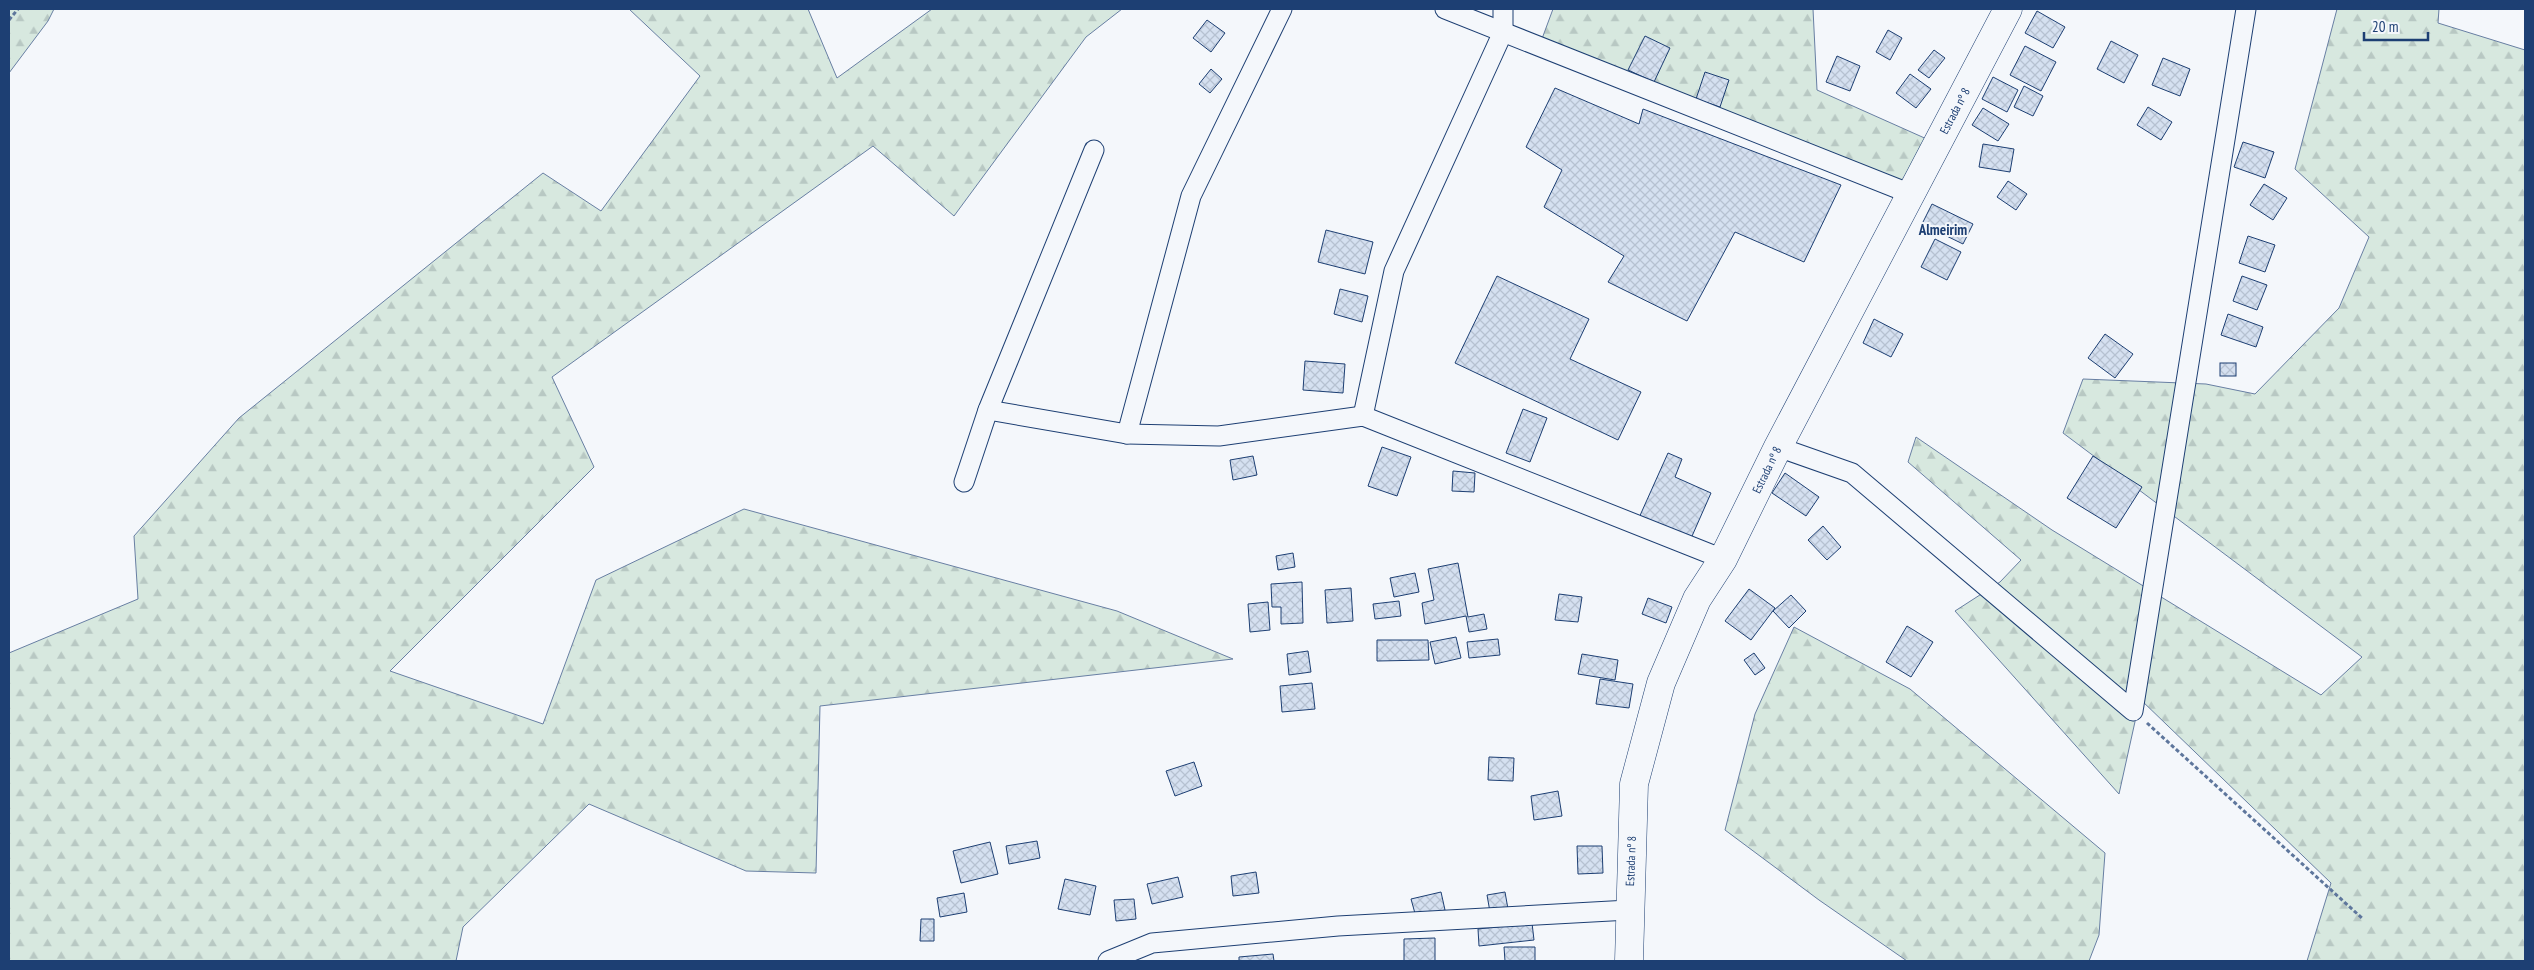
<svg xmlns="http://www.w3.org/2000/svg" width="2534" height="970" font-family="'PT Sans Narrow',sans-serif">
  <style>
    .forest { fill: url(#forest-firs); stroke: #687fa3 }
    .building { fill: url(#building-cross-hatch); stroke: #1d3f73 }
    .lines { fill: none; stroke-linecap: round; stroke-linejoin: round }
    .street-casing { stroke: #1d3f73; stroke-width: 21 }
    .secondary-casing { stroke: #1d3f73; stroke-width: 29 }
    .path { stroke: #5e769c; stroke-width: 3; stroke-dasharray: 4 2.5; stroke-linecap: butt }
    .street { stroke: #f4f7fb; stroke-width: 19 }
    .secondary { stroke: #f4f7fb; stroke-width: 28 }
    .labels { text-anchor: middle; stroke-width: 4; stroke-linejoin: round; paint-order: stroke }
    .street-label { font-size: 12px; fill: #1d3f73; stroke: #f4f7fb }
    .quarter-label { font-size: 15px; font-weight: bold; fill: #1d3f73; stroke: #f4f7fb }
  </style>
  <defs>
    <pattern id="forest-firs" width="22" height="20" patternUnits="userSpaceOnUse" patternTransform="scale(1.25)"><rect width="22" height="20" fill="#d7e8df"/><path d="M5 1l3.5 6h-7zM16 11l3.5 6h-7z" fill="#b8c8c3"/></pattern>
    <pattern id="building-cross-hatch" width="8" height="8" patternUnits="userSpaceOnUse" patternTransform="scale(1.25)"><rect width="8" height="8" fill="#d5e0f0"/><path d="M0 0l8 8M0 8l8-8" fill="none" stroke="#b6c1d1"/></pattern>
  </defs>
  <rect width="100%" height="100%" fill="#f4f7fb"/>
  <!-- forest -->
  <g class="forest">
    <polygon points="9,9 54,9 48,21 9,73"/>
    <polygon points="629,9 808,9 837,78 932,9 1122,9 1086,37 954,216 873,146 552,377 594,467 390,671 543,724 596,580 744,509 1117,611 1233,659 820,706 816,873 746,871 589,804 463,927 456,961 9,961 9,653 138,599 134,536 239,418 543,173 601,211 700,76"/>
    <polygon points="1553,9 1813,9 1817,90 1929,140 1897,191 1536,55"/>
    <polygon points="2337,9 2439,9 2438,23 2525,50 2525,961 2307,961 2331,883 2140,699 2119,794 1955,611 2000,582 2021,560 1908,462 1916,437 2052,530 2321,695 2362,657 2063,433 2083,379 2206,384 2255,394 2339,308 2369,237 2295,169"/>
    <polygon points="1794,627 1910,689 2105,853 2099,935 2089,961 1907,961 1819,900 1725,830 1755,714"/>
  </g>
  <!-- building -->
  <g class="building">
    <polygon points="2037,11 2065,27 2053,48 2025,33"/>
    <polygon points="1207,20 1225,33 1211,52 1193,38"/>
    <polygon points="1888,30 1902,38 1890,60 1876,52"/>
    <polygon points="1645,36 1670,48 1654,82 1628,70"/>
    <polygon points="2111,41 2138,55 2124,83 2097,69"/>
    <polygon points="2025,46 2056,62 2041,91 2010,75"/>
    <polygon points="1934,50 1945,58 1929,78 1918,70"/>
    <polygon points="1837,56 1860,66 1850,91 1826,82"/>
    <polygon points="2163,58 2190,69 2180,96 2152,85"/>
    <polygon points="1211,69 1222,79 1210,93 1199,84"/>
    <polygon points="1705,72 1729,80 1720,107 1696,99"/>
    <polygon points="1910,74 1931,89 1916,108 1896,93"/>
    <polygon points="1993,77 2018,90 2007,112 1982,99"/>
    <polygon points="2024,86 2043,96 2033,116 2014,107"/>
    <polygon points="1555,88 1639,124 1643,109 1841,185 1804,262 1735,232 1687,321 1608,282 1624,256 1544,207 1562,170 1526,147"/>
    <polygon points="2148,107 2172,122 2161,140 2137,125"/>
    <polygon points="1983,108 2009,124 1998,141 1972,125"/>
    <polygon points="2243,142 2274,152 2265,178 2234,167"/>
    <polygon points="1983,144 2014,149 2010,172 1979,167"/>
    <polygon points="2008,181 2027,194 2016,210 1997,197"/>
    <polygon points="2264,184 2287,198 2273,220 2250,205"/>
    <polygon points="1932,204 1973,224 1963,244 1922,224"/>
    <polygon points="1326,230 1373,242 1365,274 1318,262"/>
    <polygon points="2248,236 2275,245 2265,272 2239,263"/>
    <polygon points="1935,239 1961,252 1947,280 1921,267"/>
    <polygon points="1497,276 1589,319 1570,359 1641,392 1618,440 1455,363"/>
    <polygon points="2242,276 2267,285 2257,310 2233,301"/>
    <polygon points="1340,289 1368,296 1362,322 1334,314"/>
    <polygon points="2228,314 2263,327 2256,347 2221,335"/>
    <polygon points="1874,319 1903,334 1891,357 1863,343"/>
    <polygon points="2105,334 2133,354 2115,378 2088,358"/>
    <polygon points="1305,361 1345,364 1343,393 1303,390"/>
    <rect x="2220" y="363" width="16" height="13"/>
    <polygon points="1523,409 1547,418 1530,462 1506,453"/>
    <polygon points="1382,447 1411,457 1397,496 1368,486"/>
    <polygon points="1668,453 1682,459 1675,477 1711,493 1689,543 1638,520"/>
    <polygon points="1253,456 1257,475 1233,480 1230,460"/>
    <polygon points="2093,456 2142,487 2116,528 2067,498"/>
    <polygon points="1453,471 1475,473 1474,492 1452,491"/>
    <polygon points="1785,473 1819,497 1806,516 1772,493"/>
    <polygon points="1823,526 1841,547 1827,560 1808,540"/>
    <polygon points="1293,553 1295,567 1278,570 1276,556"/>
    <polygon points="1458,563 1468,617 1484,614 1487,629 1469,632 1466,616 1425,624 1422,603 1434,600 1428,569"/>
    <polygon points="1415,573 1419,592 1394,597 1390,578"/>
    <polygon points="1302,582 1303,623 1281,624 1281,607 1272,607 1271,584"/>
    <polygon points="1351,588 1353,621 1327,623 1325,590"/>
    <polygon points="1749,589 1775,608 1751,640 1725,621"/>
    <polygon points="1559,594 1582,597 1578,622 1555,620"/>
    <polygon points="1791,595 1806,611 1789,628 1773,611"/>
    <polygon points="1648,598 1672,607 1666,623 1642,614"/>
    <polygon points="1399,601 1401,616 1375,619 1373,604"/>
    <polygon points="1268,602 1270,630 1250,632 1248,604"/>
    <polygon points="1907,626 1933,642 1911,677 1886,662"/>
    <polygon points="1456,637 1461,658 1435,664 1430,642"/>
    <polygon points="1498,639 1500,655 1469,658 1467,642"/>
    <polygon points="1377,640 1428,640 1429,660 1377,661"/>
    <polygon points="1308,651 1311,672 1289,675 1287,654"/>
    <polygon points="1754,653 1765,668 1755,675 1744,660"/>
    <polygon points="1582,654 1618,660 1615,680 1578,674"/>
    <polygon points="1600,679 1633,684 1629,708 1596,704"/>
    <polygon points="1312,683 1315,709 1282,712 1280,686"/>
    <polygon points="1489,757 1514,758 1513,781 1488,780"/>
    <polygon points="1194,762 1202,786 1175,796 1166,771"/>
    <polygon points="1558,791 1562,816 1534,820 1531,796"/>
    <polygon points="1037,841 1040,858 1009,864 1006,846"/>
    <polygon points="990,842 998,874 961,883 953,851"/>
    <polygon points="1577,846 1602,846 1603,873 1578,874"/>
    <polygon points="1256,872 1259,893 1233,896 1231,876"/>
    <polygon points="1178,877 1183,897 1152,904 1147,884"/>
    <polygon points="1065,879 1096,886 1090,915 1058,909"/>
    <polygon points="1441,892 1445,910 1416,917 1411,899"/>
    <polygon points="1505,892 1508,909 1490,912 1487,895"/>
    <polygon points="964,893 967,912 940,917 937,898"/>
    <polygon points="1134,899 1136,919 1116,921 1114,900"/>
    <polygon points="921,919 934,919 934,941 920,941"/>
    <polygon points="1532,923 1534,940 1479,946 1478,929"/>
    <polygon points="1435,938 1435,961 1404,961 1404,939"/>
    <polygon points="1504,947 1535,947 1535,961 1505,961"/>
    <polygon points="1273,954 1274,961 1239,961 1239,957"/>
  </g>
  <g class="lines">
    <defs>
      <g id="street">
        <polyline points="1445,9 1911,194"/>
        <polyline points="988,410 1127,434 1219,436 1363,416 1723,559"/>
        <polyline points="1363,416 1394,271 1503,32 1503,9"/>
        <polyline points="1127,434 1191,196 1282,9"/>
        <polyline points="1778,447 1852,473 2133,711 2246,9"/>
        <polyline points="964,482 988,410 1094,150"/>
        <polyline points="1108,961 1152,943 1338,926 1629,910"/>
      </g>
      <polyline id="secondary" points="1629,961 1634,784 1661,683 1697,599 1723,559 1778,447 2008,9"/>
    </defs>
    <!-- street casing -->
    <use href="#street" class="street-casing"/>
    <!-- secondary casing -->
    <use href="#secondary" class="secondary-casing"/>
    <!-- path -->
    <g class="path">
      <polyline points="9,20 18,9"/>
      <polyline points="2147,723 2363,919"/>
    </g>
    <!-- street -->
    <use href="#street" class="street"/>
    <!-- secondary -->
    <use href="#secondary" class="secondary"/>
  </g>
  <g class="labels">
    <!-- street labels -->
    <g class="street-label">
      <text transform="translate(1955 111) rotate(-62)" y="4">Estrada nº 8</text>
      <text transform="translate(1767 470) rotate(-64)" y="4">Estrada nº 8</text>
      <text transform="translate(1631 861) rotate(-88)" y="4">Estrada nº 8</text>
    </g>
    <!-- quarter labels -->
    <g class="quarter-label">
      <text x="1943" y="235">Almeirim</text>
    </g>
  </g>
  <!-- border -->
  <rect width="2534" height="970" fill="none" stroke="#1d3f73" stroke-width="20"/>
  <!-- scale -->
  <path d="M2364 32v8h64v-8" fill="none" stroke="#1d3f73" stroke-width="2.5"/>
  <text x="2372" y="32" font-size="15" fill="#1d3f73" stroke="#f4f7fb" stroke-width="4" paint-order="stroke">20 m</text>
</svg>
